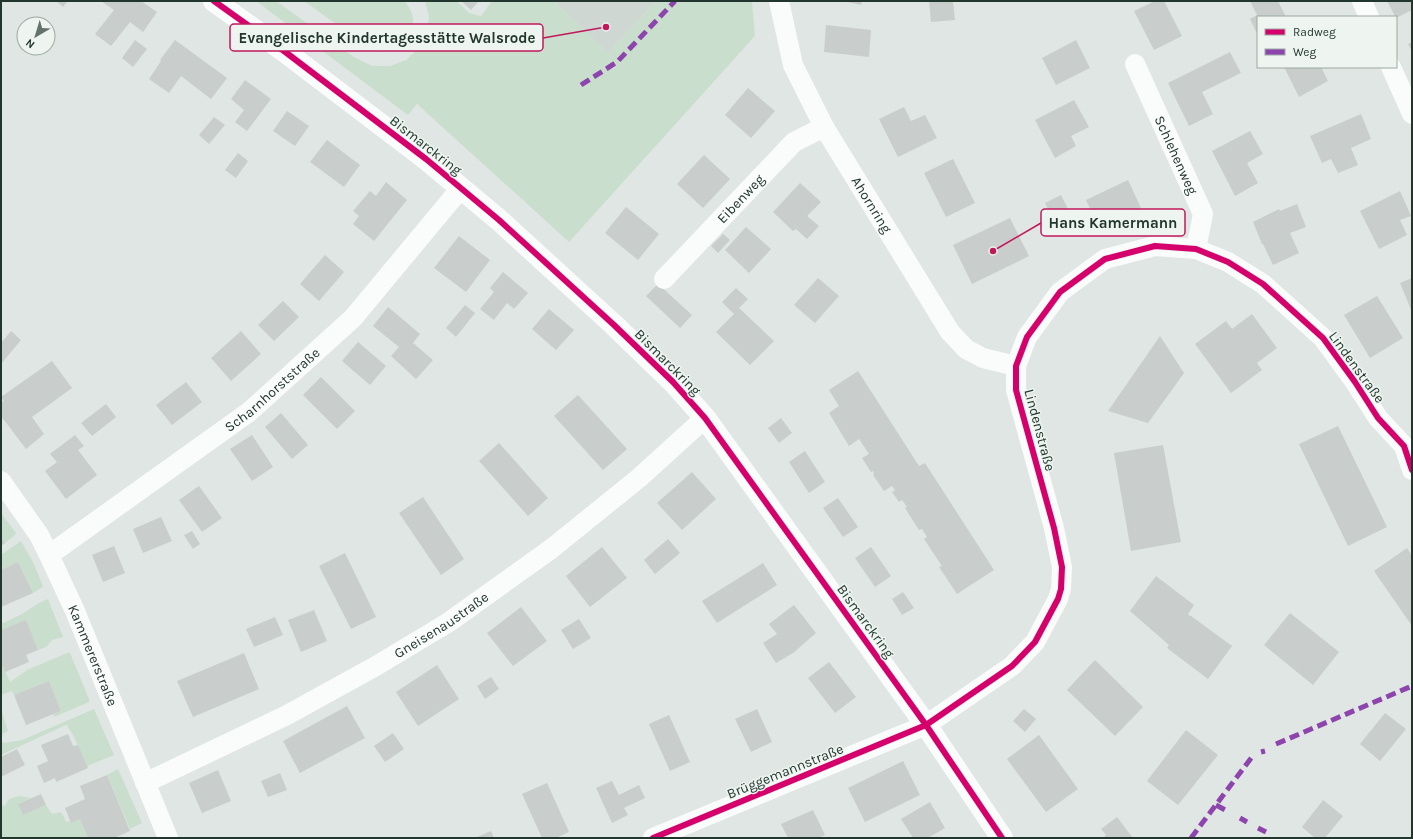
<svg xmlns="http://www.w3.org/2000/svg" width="1413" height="839" font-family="Karla,sans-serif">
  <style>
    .built { fill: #ced7d2 }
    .green { fill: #cadece }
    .building { fill: #c9cecc }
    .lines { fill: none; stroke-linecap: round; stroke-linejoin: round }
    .minor { stroke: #fafbfb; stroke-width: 20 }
    .tertiary { stroke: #fafbfb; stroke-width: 22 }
    .quiet { stroke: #8e44ad; stroke-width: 5; stroke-dasharray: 10 5; stroke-linecap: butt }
    .cycleway-casing { stroke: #eef5f0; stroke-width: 8 }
    .cycleway { stroke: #d6006c; stroke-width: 6 }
    .labels { text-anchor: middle; stroke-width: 3; stroke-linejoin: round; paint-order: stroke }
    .street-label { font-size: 14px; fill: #21362d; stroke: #eef5f0 }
    .leader { fill: none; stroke: #c2185b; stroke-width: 1.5 }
    .callout-dot { fill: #c2185b; stroke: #eef5f0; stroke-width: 1.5 }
    .callout { fill: #eef5f0; stroke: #c2185b; stroke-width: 1.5 }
    .callout-label { font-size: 15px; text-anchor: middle; font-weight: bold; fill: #21362d }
  </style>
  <rect width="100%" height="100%" fill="#e0e6e3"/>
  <!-- built -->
  <polygon class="built" points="554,1 656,1 608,53"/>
  <!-- green -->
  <g class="green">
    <polygon points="256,1 276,1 354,57 372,66 390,66 406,60 418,49 426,36 429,17 425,1 457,1 469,13 481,16 492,1 554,1 608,53 656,1 752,1 755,36 569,242 417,104 408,115"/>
    <path d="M304 1H405C408 6 412 11 413 18 415 37 398 53 380 51 376 51 372 49 368 47Z"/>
    <polygon points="1,513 16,533 15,535 5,543 1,537"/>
    <polygon points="21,541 33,562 43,586 41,588 33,593 18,562 1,570 1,555"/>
    <polygon points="48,599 63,637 52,640 46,647 38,650 26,621 1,630 1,624 22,614 37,604"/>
    <polygon points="67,653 70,653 89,699 89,702 54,717 53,714 61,711 49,681 14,695 12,691 1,695 1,662 10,682 27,670"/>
    <polygon points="1,709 8,731 1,735"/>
    <polygon points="94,709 114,755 87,766 73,735 67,726 68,724 1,755 1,742 4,743 22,740"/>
    <polygon points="118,769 142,823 130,829 107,775"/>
    <polygon points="19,796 31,798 18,804 23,815 46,805 52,814 60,812 63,815 66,822 70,821 71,822 80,819 88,838 1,838 1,805 5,806 9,799"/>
  </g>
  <!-- building -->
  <g class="building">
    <polygon points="56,1 68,1 63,7"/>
    <polygon points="101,1 141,1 157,12 143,32 130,22 111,46 95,34 114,10"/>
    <polygon points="461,1 479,1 471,10"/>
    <polygon points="843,1 862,1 861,5"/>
    <polygon points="929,1 953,1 955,20 931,22"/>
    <polygon points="1155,1 1164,1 1182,36 1154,50 1134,11"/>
    <polygon points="1250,1 1278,1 1286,17 1258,17 1258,36 1250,19 1257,15"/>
    <polygon points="1387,1 1412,1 1412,10 1396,18"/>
    <polygon points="826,25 871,30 869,57 824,52"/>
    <polygon points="135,40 147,49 133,67 122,58"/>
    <polygon points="175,40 227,78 211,99 181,76 169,93 149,79 161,61 160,60"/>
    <polygon points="1076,40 1090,68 1056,85 1042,58"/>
    <polygon points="1412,42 1412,51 1408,44"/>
    <polygon points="1230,52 1241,73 1202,92 1213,114 1189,126 1168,83"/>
    <polygon points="1284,67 1321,67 1328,81 1299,97"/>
    <polygon points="245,80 271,99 247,131 235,122 244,110 231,99"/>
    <polygon points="748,88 775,111 751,138 725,115"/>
    <polygon points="1074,100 1089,127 1071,136 1076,146 1055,158 1035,120"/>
    <polygon points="904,107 911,121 925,115 937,138 898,157 879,119"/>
    <polygon points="287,111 309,126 295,146 273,131"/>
    <polygon points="1361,114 1371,139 1351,148 1358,165 1338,173 1331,159 1322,163 1310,136"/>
    <polygon points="214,117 225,125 209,144 199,135"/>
    <polygon points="1250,131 1263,154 1247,163 1258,183 1235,196 1212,151"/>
    <polygon points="327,140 360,165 344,187 310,162"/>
    <polygon points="238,153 248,161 236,178 225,170"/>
    <polygon points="704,155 730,179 703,208 677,184"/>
    <polygon points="953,159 975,203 946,217 924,173"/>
    <polygon points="1128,180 1141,208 1099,227 1086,200"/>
    <polygon points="386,182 407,200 374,241 353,224 359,216 353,211 370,191 376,196"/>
    <polygon points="800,183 821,202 807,216 819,226 807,239 796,229 793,231 773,212"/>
    <polygon points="1400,191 1411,216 1400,220 1407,235 1379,249 1360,211"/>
    <polygon points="1061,195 1072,217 1056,225 1045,203"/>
    <polygon points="1297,204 1306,227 1290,233 1299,253 1273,265 1263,244 1262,244 1253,222 1279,209 1280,211"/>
    <polygon points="626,207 659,234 638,260 605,233"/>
    <polygon points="1010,218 1029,256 972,284 953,245"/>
    <polygon points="746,227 771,249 749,273 725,250"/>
    <polygon points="723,234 730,240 718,253 711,246"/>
    <polygon points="459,236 490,260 466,292 434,268"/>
    <polygon points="325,255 344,272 319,301 300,284"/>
    <polygon points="503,272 528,293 514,309 507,303 494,320 480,309 494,292 490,288"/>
    <polygon points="818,278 839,296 815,323 794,305"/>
    <polygon points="1412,278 1412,312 1400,283"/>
    <polygon points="658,284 692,315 680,328 646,296"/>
    <polygon points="736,288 748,299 739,308 774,341 750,365 716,332 734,314 722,302"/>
    <polygon points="1377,296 1403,338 1370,358 1344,315"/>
    <polygon points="283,301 299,317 274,341 258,325"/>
    <polygon points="465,305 475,313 456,337 446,328"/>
    <polygon points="388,307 420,334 413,343 433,360 416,379 391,356 399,347 373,326"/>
    <polygon points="549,309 574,330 556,350 532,329"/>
    <polygon points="1252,314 1277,348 1257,363 1262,370 1231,393 1195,344 1226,321 1232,329"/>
    <polygon points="11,331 21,340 1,364 1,343"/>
    <polygon points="241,331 261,354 231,381 211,358"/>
    <polygon points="1160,336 1184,373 1148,423 1108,411"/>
    <polygon points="358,342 386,366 370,385 342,361"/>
    <polygon points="52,361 72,388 32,417 44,434 26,449 1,416 1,403 4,401 1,397"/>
    <polygon points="858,371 919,466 925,463 994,570 957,594 939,567 942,566 924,539 927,537 922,529 919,530 905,508 907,507 902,500 899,502 892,492 895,490 892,486 884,491 873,475 874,474 873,471 871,472 862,458 869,454 859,439 849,446 829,413 839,406 829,390"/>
    <polygon points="321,377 355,411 337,429 303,395"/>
    <polygon points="186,382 202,402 172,425 156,405"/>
    <polygon points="578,395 627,449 603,470 554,416"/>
    <polygon points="106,404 116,417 92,436 81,423"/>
    <polygon points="281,413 308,445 292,459 265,427"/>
    <polygon points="781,418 792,433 779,443 768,428"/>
    <polygon points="1338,426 1387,527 1348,546 1299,444"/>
    <polygon points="75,435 84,446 78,450 97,475 66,499 45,471 57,462 50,454"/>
    <polygon points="252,435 273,467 252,481 230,449"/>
    <polygon points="499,443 548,498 528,516 479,461"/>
    <polygon points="1163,445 1181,542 1131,551 1114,453"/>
    <polygon points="805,451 825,482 809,493 789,462"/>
    <polygon points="692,472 716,499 682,530 657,503"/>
    <polygon points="199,486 222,518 202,532 179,500"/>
    <polygon points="423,497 464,559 441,575 399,513"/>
    <polygon points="838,498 858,527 843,537 823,508"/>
    <polygon points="161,517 172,541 143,553 133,529"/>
    <polygon points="192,531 200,544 193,549 184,535"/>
    <polygon points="1,537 5,543 1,546"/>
    <polygon points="668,539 680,553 655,574 644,560"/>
    <polygon points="114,546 125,573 103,582 92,555"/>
    <polygon points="602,547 627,578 590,607 566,576"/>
    <polygon points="871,547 891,576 875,587 855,558"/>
    <polygon points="1407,548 1412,556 1412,626 1374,571"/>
    <polygon points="345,553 376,617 351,629 319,566"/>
    <polygon points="18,562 33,593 1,607 1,570"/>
    <polygon points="763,563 777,585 717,623 702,601"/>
    <polygon points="1156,576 1194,605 1188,614 1190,616 1191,616 1232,646 1208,679 1167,648 1169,645 1130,611"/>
    <polygon points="903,592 914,608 902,615 892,599"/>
    <polygon points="794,605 816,633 793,653 776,663 763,643 777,634 769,624"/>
    <polygon points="521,607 547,641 513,666 487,633"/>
    <polygon points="314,610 327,641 301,652 288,620"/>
    <polygon points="1290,613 1339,652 1313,685 1264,645"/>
    <polygon points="275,617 283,635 254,647 246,629"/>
    <polygon points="579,619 591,638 573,649 561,630"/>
    <polygon points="26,620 38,650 26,655 29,662 5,672 1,662 1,630"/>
    <polygon points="244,653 259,689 193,717 177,681"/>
    <polygon points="1095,660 1143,707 1115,736 1067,690"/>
    <polygon points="829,662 856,697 835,713 808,678"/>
    <polygon points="437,665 459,699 418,726 396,692"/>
    <polygon points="491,677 499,689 485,699 477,686"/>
    <polygon points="49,681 61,711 26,725 14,695"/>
    <polygon points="347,706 365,738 300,773 283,741"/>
    <polygon points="757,709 772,742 751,752 735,719"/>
    <polygon points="1024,709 1036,719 1025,732 1013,721"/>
    <polygon points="1385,713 1406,729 1380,761 1360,744"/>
    <polygon points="669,715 690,762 670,771 649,724"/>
    <polygon points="1186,730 1218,755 1178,805 1147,781"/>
    <polygon points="393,733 404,749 385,762 374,746"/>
    <polygon points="68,734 73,746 78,745 88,768 56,782 55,778 44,783 37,766 48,761 41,745"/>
    <polygon points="1039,735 1078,789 1046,812 1007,759"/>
    <polygon points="17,749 25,765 1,777 1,757"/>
    <polygon points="903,761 920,795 865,822 848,788"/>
    <polygon points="218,770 231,801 202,813 189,783"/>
    <polygon points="280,773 287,790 268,797 261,781"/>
    <polygon points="107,775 130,831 114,838 88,838 80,819 71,823 65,808 85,799 80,786"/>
    <polygon points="612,781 619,795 639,785 645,798 624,808 628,815 612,823 596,788"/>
    <polygon points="547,783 569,832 556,838 542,838 522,794"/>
    <polygon points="41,794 46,805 23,815 18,804"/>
    <polygon points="1323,800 1343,816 1325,838 1315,838 1302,827"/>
    <polygon points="930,802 945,828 928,838 913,838 901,819"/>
    <polygon points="813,810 825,835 818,838 788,838 781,824"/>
    <polygon points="1117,817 1133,838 1103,838 1106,835 1101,829"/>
    <polygon points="491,831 494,838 475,838"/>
  </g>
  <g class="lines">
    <!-- minor -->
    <g class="minor">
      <path id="s1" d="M779 1 793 65 824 127 950 332 966 349 983 358 1016 366"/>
      <polyline points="1362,1 1369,17"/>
      <path id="s2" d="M1135 64 1203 214 1196 249"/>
      <polyline points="1391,67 1412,114"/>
      <path id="s3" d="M664 279 794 142 824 127"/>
      <path id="s4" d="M1 481 39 535 49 555 75 611 168 838"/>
      <path id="s5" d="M49 555 249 412 353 318 461 188"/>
      <path id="s6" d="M145 783 287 715 376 666 449 622 551 549 639 478 705 418"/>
      <polyline points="653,838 926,725 1012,666 1035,642 1058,599 1061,589 1062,567 1054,528 1016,390 1016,366 1027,337 1060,292 1105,259 1155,246 1196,249 1228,262 1263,284 1323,338 1355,382 1378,418 1404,446 1412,470"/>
    </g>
    <!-- tertiary -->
    <polyline class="tertiary" points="214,1 284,51 426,159 499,220 614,325 673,382 705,418 926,725 1002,838"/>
    <!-- quiet -->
    <g class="quiet">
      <polyline points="581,85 617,62 675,1"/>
      <polyline points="1276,744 1412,686"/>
      <polyline points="1261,752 1265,751"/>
      <polyline points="1216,805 1229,812"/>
      <polyline points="1240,818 1247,822"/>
      <polyline points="1258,828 1266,832"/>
      <polyline points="1191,838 1252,757"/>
    </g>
    <defs>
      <g id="cycleway">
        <polyline points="214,1 284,51 426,159 499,220 614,325 673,382 705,418 926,725 1002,838"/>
        <polyline points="653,838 926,725 1012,666 1035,642 1058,599 1061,589 1062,567 1054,528 1016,390 1016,366 1027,337 1060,292 1105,259 1155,246 1196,249 1228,262 1263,284 1323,338 1355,382 1378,418 1404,446 1412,470"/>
      </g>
    </defs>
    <!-- cycleway casing -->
    <use href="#cycleway" class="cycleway-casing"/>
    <!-- cycleway -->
    <use href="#cycleway" class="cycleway"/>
  </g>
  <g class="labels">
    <!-- street labels -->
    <g class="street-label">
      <text transform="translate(426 145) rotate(38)" y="5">Bismarckring</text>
      <text dy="5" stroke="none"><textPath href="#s2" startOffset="100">Schlehenweg</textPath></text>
      <text dy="5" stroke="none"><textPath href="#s3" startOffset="111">Eibenweg</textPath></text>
      <text dy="5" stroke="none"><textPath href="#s1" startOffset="226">Ahornring</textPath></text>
      <text transform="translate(668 362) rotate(45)" y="5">Bismarckring</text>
      <text transform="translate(1357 367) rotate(54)" y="5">Lindenstraße</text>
      <text dy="5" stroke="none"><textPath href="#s5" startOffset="278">Scharnhorststraße</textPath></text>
      <text transform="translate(1040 430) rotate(75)" y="5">Lindenstraße</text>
      <text transform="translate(866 621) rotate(54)" y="5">Bismarckring</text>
      <text dy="5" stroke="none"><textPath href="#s6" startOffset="336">Gneisenaustraße</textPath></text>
      <text dy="5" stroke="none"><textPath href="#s4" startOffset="198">Kammererstraße</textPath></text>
      <text transform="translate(785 771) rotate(-22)" y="5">Brüggemannstraße</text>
    </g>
  </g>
  <!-- callouts -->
  <path class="leader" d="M606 27L543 38M993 251L1041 223"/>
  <g class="callout-dot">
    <circle cx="606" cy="27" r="4"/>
    <circle cx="993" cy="251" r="4"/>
  </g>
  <g class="callout">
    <rect x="230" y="24" width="313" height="27" rx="4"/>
    <rect x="1041" y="209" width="144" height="27" rx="4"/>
  </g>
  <g class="callout-label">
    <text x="387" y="43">Evangelische Kindertagesstätte Walsrode</text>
    <text x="1113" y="228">Hans Kamermann</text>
  </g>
  <!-- border -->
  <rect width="1413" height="839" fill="none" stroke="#21362d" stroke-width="4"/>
  <!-- legend -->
  <rect x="1257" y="16" width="140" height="52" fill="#eef5f0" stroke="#9ca9a2"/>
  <rect x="1265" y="29" width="20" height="6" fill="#d6006c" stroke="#9ca9a2"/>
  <text x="1293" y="36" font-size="12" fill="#21362d">Radweg</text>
  <rect x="1265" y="49" width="20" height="6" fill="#8e44ad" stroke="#9ca9a2"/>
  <text x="1293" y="56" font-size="12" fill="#21362d">Weg</text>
  <!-- north arrow -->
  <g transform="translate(36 36) rotate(218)"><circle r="19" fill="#eef5f0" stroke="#9ca9a2"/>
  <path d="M0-3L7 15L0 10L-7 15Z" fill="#64746d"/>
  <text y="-6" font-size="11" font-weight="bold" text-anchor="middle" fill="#21362d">N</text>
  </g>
</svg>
